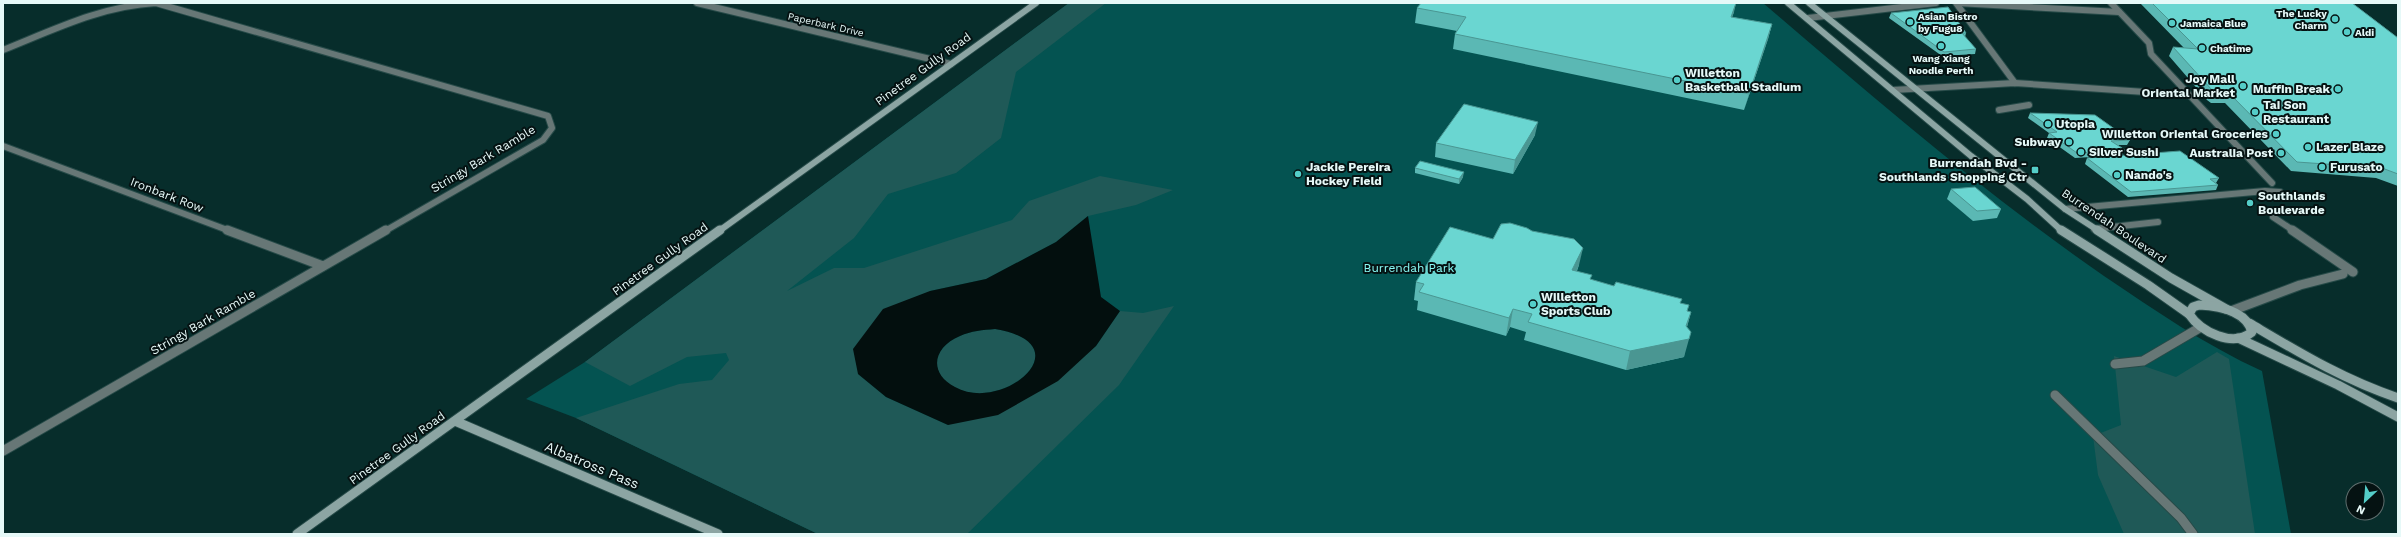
<svg xmlns="http://www.w3.org/2000/svg" width="2401" height="537" font-family="'Work Sans',sans-serif">
  <style>
    .green { fill: #045351 }
    .forest { fill: #1f5957 }
    .water { fill: #030f0e; fill-rule: evenodd }
    .lines { fill: none; stroke-linecap: round; stroke-linejoin: round }
    .lane-far1-casing { stroke: #264a48; stroke-width: 8 }
    .lane-casing { stroke: #264a48; stroke-width: 11 }
    .street-far1-casing { stroke: #264a48; stroke-width: 8 }
    .street-casing { stroke: #264a48; stroke-width: 11 }
    .secondary-far1-casing { stroke: #264a48; stroke-width: 8 }
    .secondary-casing { stroke: #264a48; stroke-width: 11 }
    .lane-far1 { stroke: #677776; stroke-width: 6 }
    .lane { stroke: #677776; stroke-width: 9 }
    .street-far1 { stroke: #677776; stroke-width: 6 }
    .street { stroke: #677776; stroke-width: 9 }
    .secondary-far1 { stroke: #8ca5a3; stroke-width: 6 }
    .secondary { stroke: #8ca5a3; stroke-width: 9 }
    .wall { fill: #5bb8b4 }
    .shaded-wall { fill: #4a9692 }
    .building { fill: #6ad6d1; stroke: #4a9692 }
    .poi-dot { fill: #54cdc8; stroke: #051212; stroke-width: 1.5 }
    .labels { text-anchor: middle; stroke-width: 4; stroke-linejoin: round; paint-order: stroke }
    .far-poi-label { font-size: 10px; font-weight: bold; fill: #e6f9f8; stroke: #051212; text-anchor: start }
    .far-street-label { font-size: 10px; fill: #e6f9f8; stroke: #051212 }
    .street-label { font-size: 12px; fill: #e6f9f8; stroke: #051212 }
    .poi-label { font-size: 12px; font-weight: bold; fill: #e6f9f8; stroke: #051212; text-anchor: start }
    .park-label { font-size: 12px; fill: #89faf5; stroke: #051212 }
    .near-street-label { font-size: 14px; fill: #e6f9f8; stroke: #051212 }
  </style>
  <rect width="100%" height="100%" fill="#072d2b"/>
  <!-- green -->
  <path class="green" d="M1069 3H1763C1874 98 1984 193 2104 276 2156 311 2205 345 2262 371L2291 534H818L576 418 526 399 585 362Z"/>
  <!-- forest -->
  <g class="forest">
    <polygon points="1069,3 1106,3 1016,72 1001,138 956,173 888,194 854,238 787,291 834,268 864,268 1012,220 1029,201 1100,176 1173,190 1136,205 1088,216 1056,242 986,279 930,291 858,374 886,397 948,425 1096,346 1120,311 1143,313 1174,306 1119,385 967,534 818,534 576,418 679,384 712,380 729,360 726,353 687,357 630,386 585,362"/>
    <path d="M995 329C1085 344 1003 414 954 387 928 373 933 347 960 336 971 331 983 330 995 329Z"/>
    <polygon points="2217,352 2229,359 2255,534 2124,534 2098,475 2093,436 2121,425 2114,356 2176,377"/>
  </g>
  <!-- water -->
  <path class="water" d="M1088 216 1101 297 1120 311 1096 346 1058 381 998 415 948 425 886 397 858 374 853 349 883 309 930 291 986 279 1056 242ZM995 329C1085 344 1003 414 955 387 928 373 933 347 960 336 971 331 983 330 995 329Z"/>
  <g class="lines">
    <defs>
      <g id="lane-far1">
        <polyline points="1956,3 2015,83"/>
        <polyline points="1957,3 2119,12"/>
        <polyline points="2111,3 2149,43 2151,54 2272,183"/>
        <polyline points="1808,18 1936,3"/>
        <polyline points="1893,90 2015,83 2189,95"/>
        <polyline points="1999,110 2029,105"/>
        <polyline points="2065,209 2265,191 2280,192"/>
        <polyline points="2273,217 2294,231"/>
        <polyline points="2094,229 2158,222"/>
      </g>
      <g id="lane">
        <polyline points="2292,230 2353,272"/>
        <polyline points="2231,311 2300,285 2343,274"/>
        <polyline points="2115,364 2143,361 2201,327"/>
        <polyline points="2055,395 2181,518 2193,534"/>
      </g>
      <g id="street-far1">
        <polyline points="697,3 951,64"/>
        <path d="M3 50C53 30 101 6 156 3L548 116 552 128 543 140 385 231"/>
        <polyline points="3,146 230,231"/>
      </g>
      <g id="street">
        <polyline points="227,230 323,266"/>
        <polyline points="3,451 386,230"/>
      </g>
      <g id="secondary-far1">
        <polyline points="1788,3 1971,156 2027,199 2062,231"/>
        <polyline points="1809,3 2065,209 2099,231"/>
        <polyline points="719,231 1036,3"/>
      </g>
      <g id="secondary">
        <polyline points="2061,230 2148,285 2189,314"/>
        <polyline points="2097,230 2171,278 2226,309"/>
        <path d="M2199 305C2219 306 2246 310 2252 332 2233 348 2201 332 2189 314L2193 307Z"/>
        <path d="M2249 323C2300 353 2342 379 2398 398"/>
        <polyline points="2238,338 2338,385 2398,417"/>
        <polyline points="455,421 718,534"/>
        <polyline points="297,534 720,230"/>
      </g>
    </defs>
    <!-- lane-far1 casing -->
    <use href="#lane-far1" class="lane-far1-casing"/>
    <!-- lane casing -->
    <use href="#lane" class="lane-casing"/>
    <!-- street-far1 casing -->
    <use href="#street-far1" class="street-far1-casing"/>
    <!-- street casing -->
    <use href="#street" class="street-casing"/>
    <!-- secondary-far1 casing -->
    <use href="#secondary-far1" class="secondary-far1-casing"/>
    <!-- secondary casing -->
    <use href="#secondary" class="secondary-casing"/>
    <!-- lane-far1 -->
    <use href="#lane-far1" class="lane-far1"/>
    <!-- lane -->
    <use href="#lane" class="lane"/>
    <!-- street-far1 -->
    <use href="#street-far1" class="street-far1"/>
    <!-- street -->
    <use href="#street" class="street"/>
    <!-- secondary-far1 -->
    <use href="#secondary-far1" class="secondary-far1"/>
    <!-- secondary -->
    <use href="#secondary" class="secondary"/>
  </g>
  <!-- wall -->
  <g class="wall">
    <polygon points="2140,3 2352,3 2398,38 2398,186 2376,178 2291,171 2225,103 2211,103 2207,100 2169,56 2173,47 2184,48"/>
    <polygon points="1417,8 1734,12 1732,17 1772,24 1768,39 1744,110 1453,49 1455,34 1457,31 1415,23"/>
    <polygon points="1891,13 1966,33 1965,37 1976,49 1975,54 1942,56 1889,18"/>
    <polygon points="2030,113 2130,140 2127,145 2118,145 2125,150 2122,155 2075,158 2047,138 2049,133 2028,118"/>
    <polygon points="1535,135 1513,174 1435,157 1436,143"/>
    <polygon points="2087,158 2219,178 2216,183 2218,185 2216,190 2128,197 2085,164"/>
    <polygon points="1415,168 1463,177 1459,184 1415,173"/>
    <polygon points="1951,189 2001,209 1997,218 1973,221 1947,199"/>
    <polygon points="1532,231 1579,265 1577,271 1591,280 1680,303 1688,311 1691,312 1687,327 1684,357 1626,370 1524,340 1526,332 1510,327 1506,336 1417,310 1418,301 1414,300 1416,282 1493,239"/>
  </g>
  <!-- shaded-wall -->
  <g class="shaded-wall">
    <polygon points="1736,3 1734,12 1727,32 1731,17"/>
    <polygon points="1772,24 1768,39 1744,110 1749,94"/>
    <polygon points="1538,122 1535,135 1513,174 1515,160"/>
    <polygon points="1464,172 1463,177 1459,184 1459,179"/>
    <polygon points="1583,248 1579,265 1569,288 1572,270"/>
    <polygon points="1513,309 1510,327 1506,336 1509,318"/>
    <polygon points="1691,312 1686,330 1691,332 1684,357 1626,370 1630,351 1686,326"/>
  </g>
  <!-- building -->
  <g class="building">
    <polygon points="1421,3 1736,3 1731,17 1772,24 1749,94 1455,34 1466,17 1417,8"/>
    <polygon points="2152,3 2352,3 2398,38 2398,174 2382,168 2297,162 2230,94 2216,93 2212,90 2173,47 2198,49"/>
    <polygon points="1948,7 1966,33 1962,33 1976,49 1944,52 1891,13"/>
    <polygon points="1464,104 1538,122 1515,160 1436,143"/>
    <polygon points="2030,113 2095,115 2130,140 2111,141 2125,150 2077,153 2049,133 2057,132"/>
    <polygon points="2180,151 2219,178 2210,179 2218,185 2131,192 2087,158"/>
    <polygon points="1420,161 1464,172 1459,179 1415,168"/>
    <polygon points="1975,187 2001,209 1977,211 1951,189"/>
    <polygon points="1510,223 1527,228 1532,231 1574,239 1583,248 1572,270 1592,275 1590,279 1614,286 1616,282 1682,299 1680,303 1689,305 1687,311 1691,312 1686,326 1691,332 1689,339 1630,351 1528,322 1532,314 1513,309 1509,318 1419,292 1424,284 1416,282 1450,227 1493,239 1501,224"/>
  </g>
  <!-- markers -->
  <g class="poi-dot">
    <circle cx="2335" cy="19" r="4"/>
    <circle cx="1910" cy="22" r="4"/>
    <circle cx="2172" cy="23" r="4"/>
    <circle cx="2347" cy="32" r="4"/>
    <circle cx="1941" cy="46" r="4"/>
    <circle cx="2202" cy="48" r="4"/>
    <circle cx="1677" cy="80" r="4"/>
    <circle cx="2243" cy="86" r="4"/>
    <circle cx="2338" cy="89" r="4"/>
    <circle cx="2255" cy="112" r="4"/>
    <circle cx="2048" cy="124" r="4"/>
    <circle cx="2276" cy="134" r="4"/>
    <circle cx="2069" cy="142" r="4"/>
    <circle cx="2308" cy="147" r="4"/>
    <circle cx="2081" cy="152" r="4"/>
    <circle cx="2281" cy="153" r="4"/>
    <circle cx="2322" cy="167" r="4"/>
    <rect x="2031" y="166" width="8" height="8" rx="2"/>
    <circle cx="1298" cy="174" r="4"/>
    <circle cx="2117" cy="175" r="4"/>
    <circle cx="2250" cy="203" r="4"/>
    <circle cx="1533" cy="304" r="4"/>
  </g>
  <g class="labels">
    <!-- far-poi labels -->
    <g class="far-poi-label">
      <text x="2327" y="17" text-anchor="end">The Lucky<tspan x="2327" dy="12">Charm</tspan></text>
      <text x="1918" y="20">Asian Bistro<tspan x="1918" dy="12">by Fugu8</tspan></text>
      <text x="2180" y="27">Jamaica Blue</text>
      <text x="2355" y="36">Aldi</text>
      <text x="2210" y="52">Chatime</text>
      <text x="1941" y="62" text-anchor="middle">Wang Xiang<tspan x="1941" dy="12">Noodle Perth</tspan></text>
    </g>
    <!-- far-street labels -->
    <g class="far-street-label">
      <text transform="translate(826 24) rotate(13)" y="4">Paperbark Drive</text>
    </g>
    <!-- street labels -->
    <g class="street-label">
      <text transform="translate(923 69) rotate(-36)" y="4">Pinetree Gully Road</text>
      <text transform="translate(483 159) rotate(-31)" y="4">Stringy Bark Ramble</text>
      <text transform="translate(167 195) rotate(21)" y="4">Ironbark Row</text>
      <text transform="translate(2114 226) rotate(34)" y="4">Burrendah Boulevard</text>
      <text transform="translate(660 259) rotate(-36)" y="4">Pinetree Gully Road</text>
      <text transform="translate(203 322) rotate(-30)" y="4">Stringy Bark Ramble</text>
      <text transform="translate(397 448) rotate(-36)" y="4">Pinetree Gully Road</text>
    </g>
    <!-- poi labels -->
    <g class="poi-label">
      <text x="1685" y="77">Willetton<tspan x="1685" dy="14">Basketball Stadium</tspan></text>
      <text x="2235" y="83" text-anchor="end">Joy Mall<tspan x="2235" dy="14">Oriental Market</tspan></text>
      <text x="2330" y="93" text-anchor="end">Muffin Break</text>
      <text x="2263" y="109">Tai Son<tspan x="2263" dy="14">Restaurant</tspan></text>
      <text x="2056" y="128">Utopia</text>
      <text x="2268" y="138" text-anchor="end">Willetton Oriental Groceries</text>
      <text x="2061" y="146" text-anchor="end">Subway</text>
      <text x="2316" y="151">Lazer Blaze</text>
      <text x="2089" y="156">Silver Sushi</text>
      <text x="2273" y="157" text-anchor="end">Australia Post</text>
      <text x="2027" y="167" text-anchor="end">Burrendah Bvd -<tspan x="2027" dy="14">Southlands Shopping Ctr</tspan></text>
      <text x="1306" y="171">Jackie Pereira<tspan x="1306" dy="14">Hockey Field</tspan></text>
      <text x="2330" y="171">Furusato</text>
      <text x="2125" y="179">Nando's</text>
      <text x="2258" y="200">Southlands<tspan x="2258" dy="14">Boulevarde</tspan></text>
      <text x="1541" y="301">Willetton<tspan x="1541" dy="14">Sports Club</tspan></text>
    </g>
    <!-- park labels -->
    <g class="park-label">
      <text x="1409" y="272">Burrendah Park</text>
    </g>
    <!-- near-street labels -->
    <g class="near-street-label">
      <text transform="translate(592 465) rotate(23)" y="5">Albatross Pass</text>
    </g>
  </g>
  <!-- border -->
  <rect width="2401" height="537" fill="none" stroke="#e6f9f8" stroke-width="8"/>
  <!-- north arrow -->
  <g transform="translate(2365 501) rotate(206)"><circle r="19" fill="#051212" stroke="#5f6e6e"/>
  <path d="M0-3L7 15L0 10L-7 15Z" fill="#54cdc8"/>
  <text y="-6" font-size="11" font-weight="bold" text-anchor="middle" fill="#e6f9f8">N</text>
  </g>
</svg>
